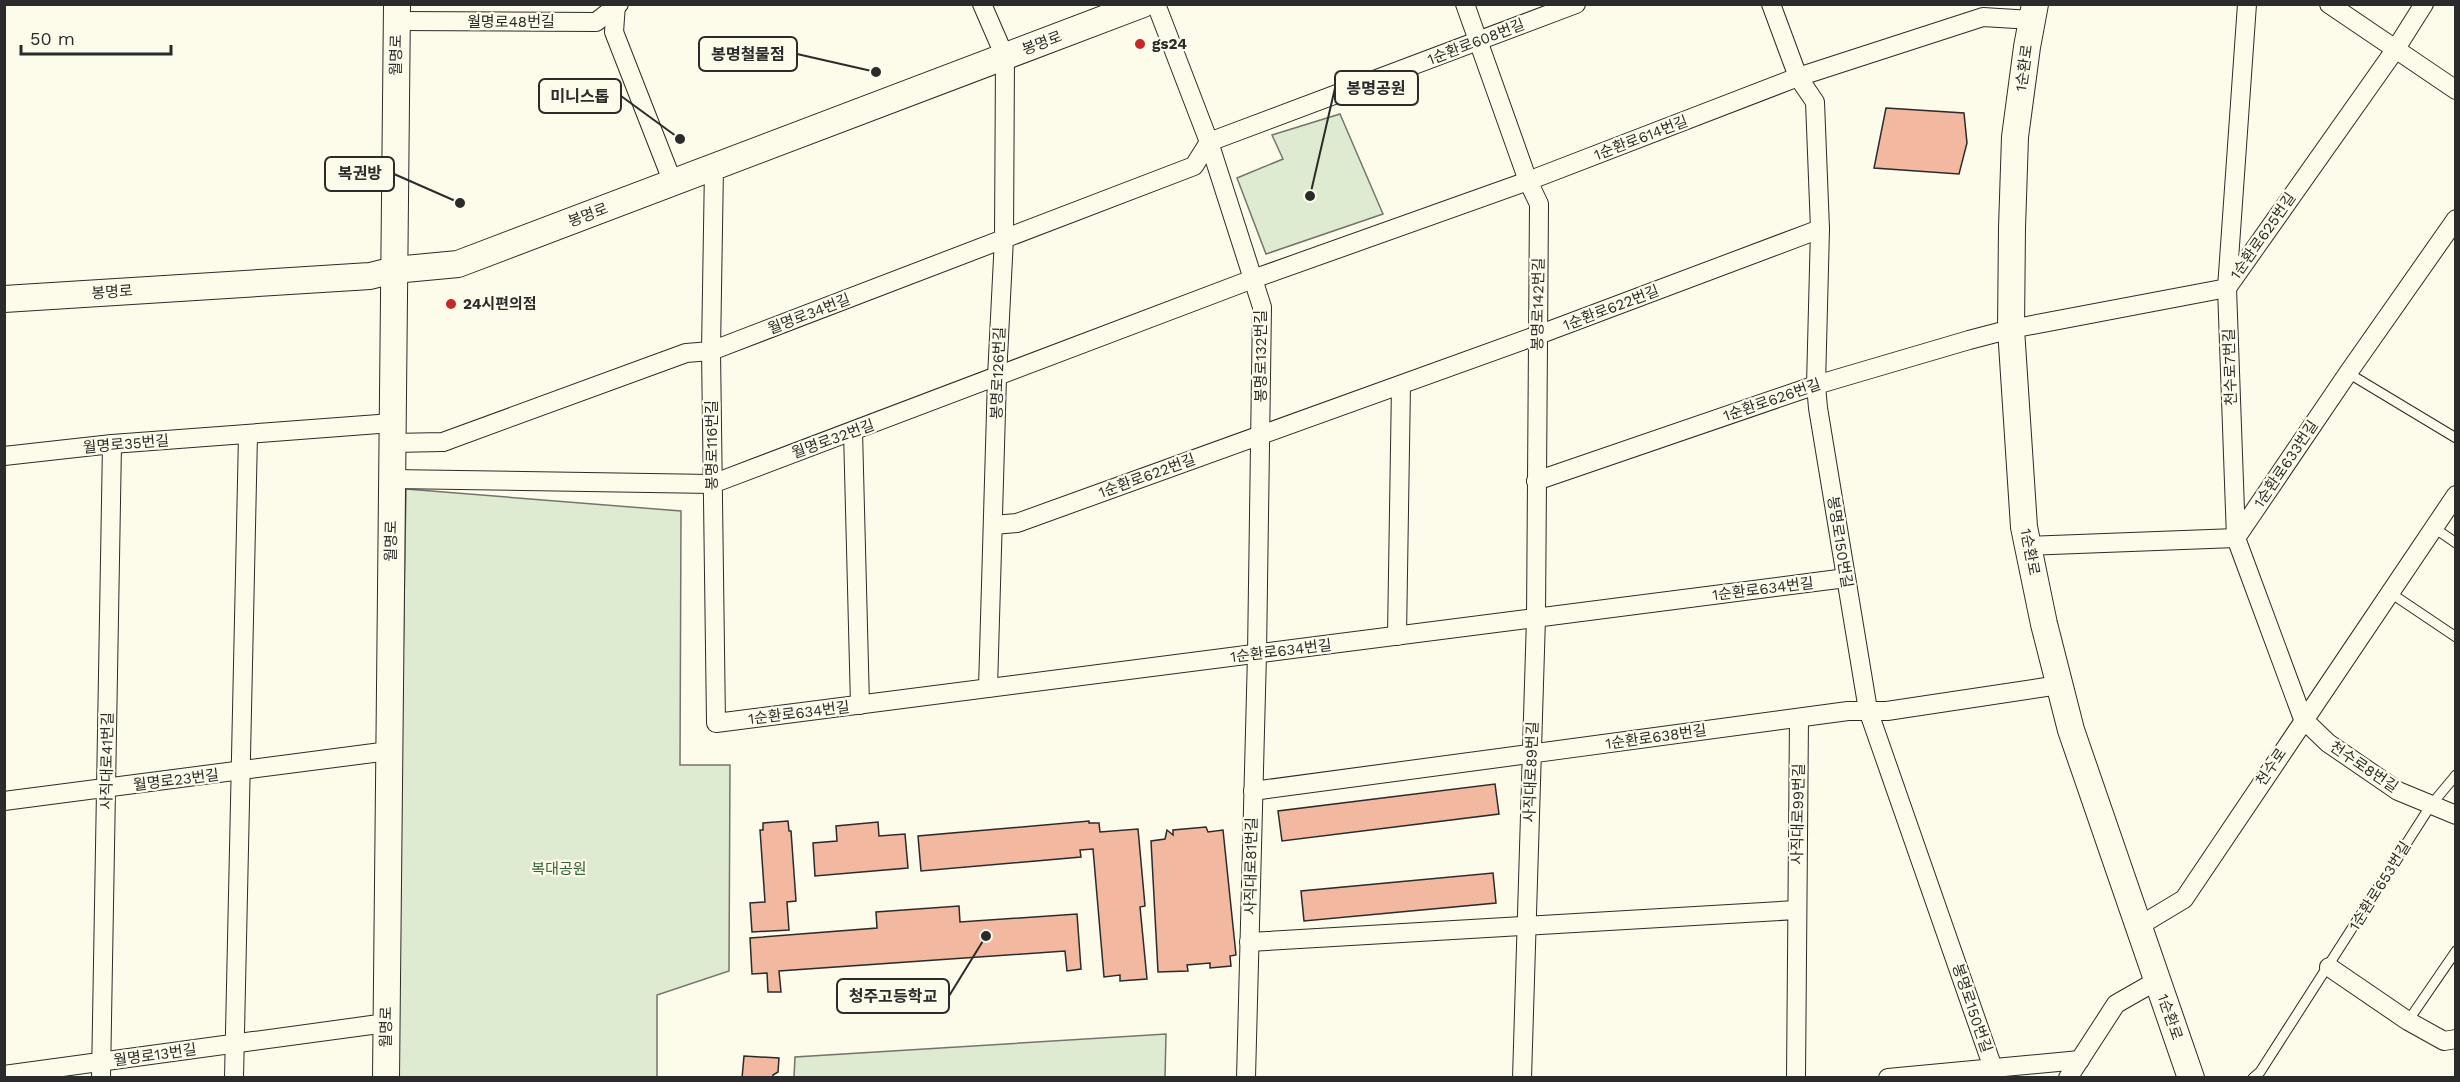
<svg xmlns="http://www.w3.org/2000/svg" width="2460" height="1082" font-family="'Work Sans','Noto Sans KR',sans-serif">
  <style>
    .green { fill: #deebd1; stroke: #74746e; stroke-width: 1.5 }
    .building { fill: #f2b8a0; stroke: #2b2b2b; stroke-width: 1.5 }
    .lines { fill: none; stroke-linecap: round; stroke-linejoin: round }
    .lane-casing { stroke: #2b2b2b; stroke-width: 11 }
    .street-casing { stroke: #2b2b2b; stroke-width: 20 }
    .secondary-casing { stroke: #2b2b2b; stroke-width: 28 }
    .lane { stroke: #fdfbea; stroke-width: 9 }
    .street { stroke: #fdfbea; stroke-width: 18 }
    .secondary { stroke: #fdfbea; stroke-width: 26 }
    .poi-dot { fill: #c62828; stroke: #fdfbea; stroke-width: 2 }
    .labels { text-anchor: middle; stroke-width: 4.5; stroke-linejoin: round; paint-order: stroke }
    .street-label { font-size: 15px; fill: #2b2b2b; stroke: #fdfbea }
    .poi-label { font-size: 15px; font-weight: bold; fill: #2b2b2b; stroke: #fdfbea; text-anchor: start }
    .park-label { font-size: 15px; fill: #34623c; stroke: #fdfbea }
    .leader { fill: none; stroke: #2b2b2b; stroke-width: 2 }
    .callout-dot { fill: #2b2b2b; stroke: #fdfbea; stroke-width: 2 }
    .callout { fill: #fdfbea; stroke: #2b2b2b; stroke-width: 2 }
    .callout-label { font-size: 16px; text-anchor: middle; font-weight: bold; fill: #2b2b2b }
  </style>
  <rect width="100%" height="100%" fill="#fdfbea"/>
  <!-- green -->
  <g class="green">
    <polygon points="1340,114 1383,214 1266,254 1237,178 1283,159 1272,135"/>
    <polygon points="406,489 681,511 680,765 730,765 729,971 657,995 657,1077 396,1078"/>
    <polygon points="1166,1034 1165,1077 794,1077 795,1057"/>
  </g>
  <!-- building -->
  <g class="building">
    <polygon points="1886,108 1964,113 1967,143 1959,174 1874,168"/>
    <polygon points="1495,784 1499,814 1282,841 1278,811"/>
    <polygon points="788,821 789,831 791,831 796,901 787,902 789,930 752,932 750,903 765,902 760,830 763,830 763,823"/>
    <polygon points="1089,821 1089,823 1099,823 1100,832 1138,829 1145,906 1140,907 1147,979 1120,981 1120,975 1104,977 1093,849 1080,850 1081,857 921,871 918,836"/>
    <polygon points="878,822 879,836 905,834 908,868 815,876 813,843 837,841 836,826"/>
    <polygon points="1206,827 1208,832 1223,830 1236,955 1230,956 1231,966 1210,968 1210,963 1187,965 1188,971 1158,972 1151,841 1165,839 1167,830 1173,835 1173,830"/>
    <polygon points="1493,873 1496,903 1304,921 1301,891"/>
    <polygon points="959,906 960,922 1077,914 1081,969 1067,971 1065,951 779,971 781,992 768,992 767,973 752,974 750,938 877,928 876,912"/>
    <polygon points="744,1056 779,1058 778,1072 773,1075 773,1078 742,1078"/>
  </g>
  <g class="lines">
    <defs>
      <g id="lane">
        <polyline points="2348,373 2456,438"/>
        <polyline points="2433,527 2456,543"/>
        <polyline points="2389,592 2456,637"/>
        <polyline points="2408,1021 2456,951"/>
        <polyline points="2253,1078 2260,1072 2431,805 2456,775"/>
      </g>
      <g id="street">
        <polyline points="616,4 614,32 673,183"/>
        <polyline points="982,4 1005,57 1004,238 997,377 988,688"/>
        <polyline points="1156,4 1209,142 1262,307 1257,654 1246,1078"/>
        <polyline points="1465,4 1528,181 1539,204 1536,618 1522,1078"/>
        <polyline points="1771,4 1798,77 1815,102 1820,229 1816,385 1818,408 1868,710 1993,1068"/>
        <polyline points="2247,4 2227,288 2236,538 2303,719 2328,743 2398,791 2456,815"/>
        <polyline points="2329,4 2456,90"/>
        <polyline points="397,21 596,22 619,4"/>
        <polyline points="714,167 711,351 716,723 1846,578"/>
        <polyline points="853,431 860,705"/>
        <polyline points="392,443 443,442 686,353 711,351 1194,166 1209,142 1576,4"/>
        <polyline points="4,456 112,444 392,423"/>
        <polyline points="392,479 712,484 1253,279 1528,181 1798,77 1983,17 2032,20"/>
        <polyline points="1536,481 1816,385 1969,340 2011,329 2227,288 2395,50 2424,4"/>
        <polyline points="993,525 1017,523 1538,335 1820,229"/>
        <polyline points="2028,546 2236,538 2348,373 2456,219"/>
        <polyline points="1397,636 1401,385"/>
        <polyline points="1253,791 1848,711 1887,711 2059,685"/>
        <polyline points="4,801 389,751"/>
        <polyline points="2139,926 2184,899 2456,495"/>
        <polyline points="1249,942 1797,910"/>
        <polyline points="2329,967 2408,1021 2444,1041 2456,1039"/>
        <polyline points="4,1075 386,1023"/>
        <polyline points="101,1078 112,444"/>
        <polyline points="234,1078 248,435"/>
        <polyline points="1796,1078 1799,718"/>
        <polyline points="1888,1078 2080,1060"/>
        <polyline points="2068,1078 2116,1004 2158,980"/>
      </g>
      <g id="secondary">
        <polyline points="2035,4 2027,47 2015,137 2012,228 2011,329 2024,527 2044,624 2071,730 2191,1078"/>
        <polyline points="4,299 370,276 394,270 458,264 1143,4"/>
        <polyline points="386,1078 397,4"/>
      </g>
    </defs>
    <!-- lane casing -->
    <use href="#lane" class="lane-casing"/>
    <!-- street casing -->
    <use href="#street" class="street-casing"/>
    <!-- secondary casing -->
    <use href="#secondary" class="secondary-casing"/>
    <!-- lane -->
    <use href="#lane" class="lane"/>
    <!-- street -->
    <use href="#street" class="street"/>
    <!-- secondary -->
    <use href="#secondary" class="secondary"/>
  </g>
  <!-- markers -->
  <g class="poi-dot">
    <circle cx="1140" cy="44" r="6"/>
    <circle cx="451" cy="304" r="6"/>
  </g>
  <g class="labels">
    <!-- street labels -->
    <g class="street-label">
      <text x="511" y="27">월명로48번길</text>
      <text transform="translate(1476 42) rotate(-21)" y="5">1순환로608번길</text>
      <text transform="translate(1042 43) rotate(-21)" y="5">봉명로</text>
      <text transform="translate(396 55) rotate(-89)" y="5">월명로</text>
      <text transform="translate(2024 68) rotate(-82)" y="5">1순환로</text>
      <text transform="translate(1641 138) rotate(-21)" y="5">1순환로614번길</text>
      <text transform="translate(588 215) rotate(-21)" y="5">봉명로</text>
      <text transform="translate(2263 236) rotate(-55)" y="5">1순환로625번길</text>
      <text transform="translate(112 292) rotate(-4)" y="5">봉명로</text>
      <text transform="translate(1538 304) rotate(-89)" y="5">봉명로142번길</text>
      <text transform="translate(1611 308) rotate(-21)" y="5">1순환로622번길</text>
      <text transform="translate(809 314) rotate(-21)" y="5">월명로34번길</text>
      <text transform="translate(1261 356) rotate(-90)" y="5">봉명로132번길</text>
      <text transform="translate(2230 367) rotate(-92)" y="5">천수로7번길</text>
      <text transform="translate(998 373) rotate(-88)" y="5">봉명로126번길</text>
      <text transform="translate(1772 400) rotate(-19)" y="5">1순환로626번길</text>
      <text transform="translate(833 439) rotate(-20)" y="5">월명로32번길</text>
      <text transform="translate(126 444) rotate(-5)" y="5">월명로35번길</text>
      <text transform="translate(712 445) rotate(-90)" y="5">봉명로116번길</text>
      <text transform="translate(2286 464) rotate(-56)" y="5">1순환로633번길</text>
      <text transform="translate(1147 476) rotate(-20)" y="5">1순환로622번길</text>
      <text transform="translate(391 541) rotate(-89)" y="5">월명로</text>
      <text transform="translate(1840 542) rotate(81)" y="5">봉명로150번길</text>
      <text transform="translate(2030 552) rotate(79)" y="5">1순환로</text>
      <text transform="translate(1763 589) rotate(-7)" y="5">1순환로634번길</text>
      <text transform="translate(1281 651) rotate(-7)" y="5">1순환로634번길</text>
      <text transform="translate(799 713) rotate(-7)" y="5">1순환로634번길</text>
      <text transform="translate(1656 737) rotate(-8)" y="5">1순환로638번길</text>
      <text transform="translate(107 761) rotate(-89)" y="5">사직대로41번길</text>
      <text transform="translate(2271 767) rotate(-56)" y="5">천수로</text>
      <text transform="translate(2364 767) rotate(34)" y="5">천수로8번길</text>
      <text transform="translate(1531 772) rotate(-88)" y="5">사직대로89번길</text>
      <text transform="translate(176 780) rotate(-7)" y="5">월명로23번길</text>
      <text transform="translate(1798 814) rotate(-89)" y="5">사직대로99번길</text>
      <text transform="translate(1251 866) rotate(-89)" y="5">사직대로81번길</text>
      <text transform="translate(2380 886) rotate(-58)" y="5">1순환로653번길</text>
      <text transform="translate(1972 1008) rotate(71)" y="5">봉명로150번길</text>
      <text transform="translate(2170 1017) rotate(71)" y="5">1순환로</text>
      <text transform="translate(386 1027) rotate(-89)" y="5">월명로</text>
      <text transform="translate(155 1055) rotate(-8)" y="5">월명로13번길</text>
    </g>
    <!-- poi labels -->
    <g class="poi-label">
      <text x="1152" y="49">gs24</text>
      <text x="463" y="309">24시편의점</text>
    </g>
    <!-- park labels -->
    <g class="park-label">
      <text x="559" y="874">복대공원</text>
    </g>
  </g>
  <!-- callouts -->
  <path class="leader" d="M876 72L797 54M1310 196L1335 88M680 139L621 96M460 203L394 174M986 936L949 996"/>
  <g class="callout-dot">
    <circle cx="876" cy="72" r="6"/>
    <circle cx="1310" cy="196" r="6"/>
    <circle cx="680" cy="139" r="6"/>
    <circle cx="460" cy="203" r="6"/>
    <circle cx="986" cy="936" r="6"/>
  </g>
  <g class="callout">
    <rect x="699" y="37" width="98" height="34" rx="6"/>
    <rect x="1335" y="71" width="83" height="34" rx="6"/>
    <rect x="539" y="79" width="82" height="34" rx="6"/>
    <rect x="325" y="157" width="69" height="34" rx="6"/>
    <rect x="837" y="979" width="112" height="34" rx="6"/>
  </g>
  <g class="callout-label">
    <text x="748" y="60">봉명철물점</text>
    <text x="1376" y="94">봉명공원</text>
    <text x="580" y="102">미니스톱</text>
    <text x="360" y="179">복권방</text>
    <text x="893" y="1002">청주고등학교</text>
  </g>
  <!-- border -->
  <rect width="2460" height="1082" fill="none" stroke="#2b2b2b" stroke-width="12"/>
  <!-- scale -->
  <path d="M21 45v9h150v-9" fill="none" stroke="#2b2b2b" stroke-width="3"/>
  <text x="30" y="45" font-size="18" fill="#2b2b2b" stroke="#fdfbea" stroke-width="4.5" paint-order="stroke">50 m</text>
</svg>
